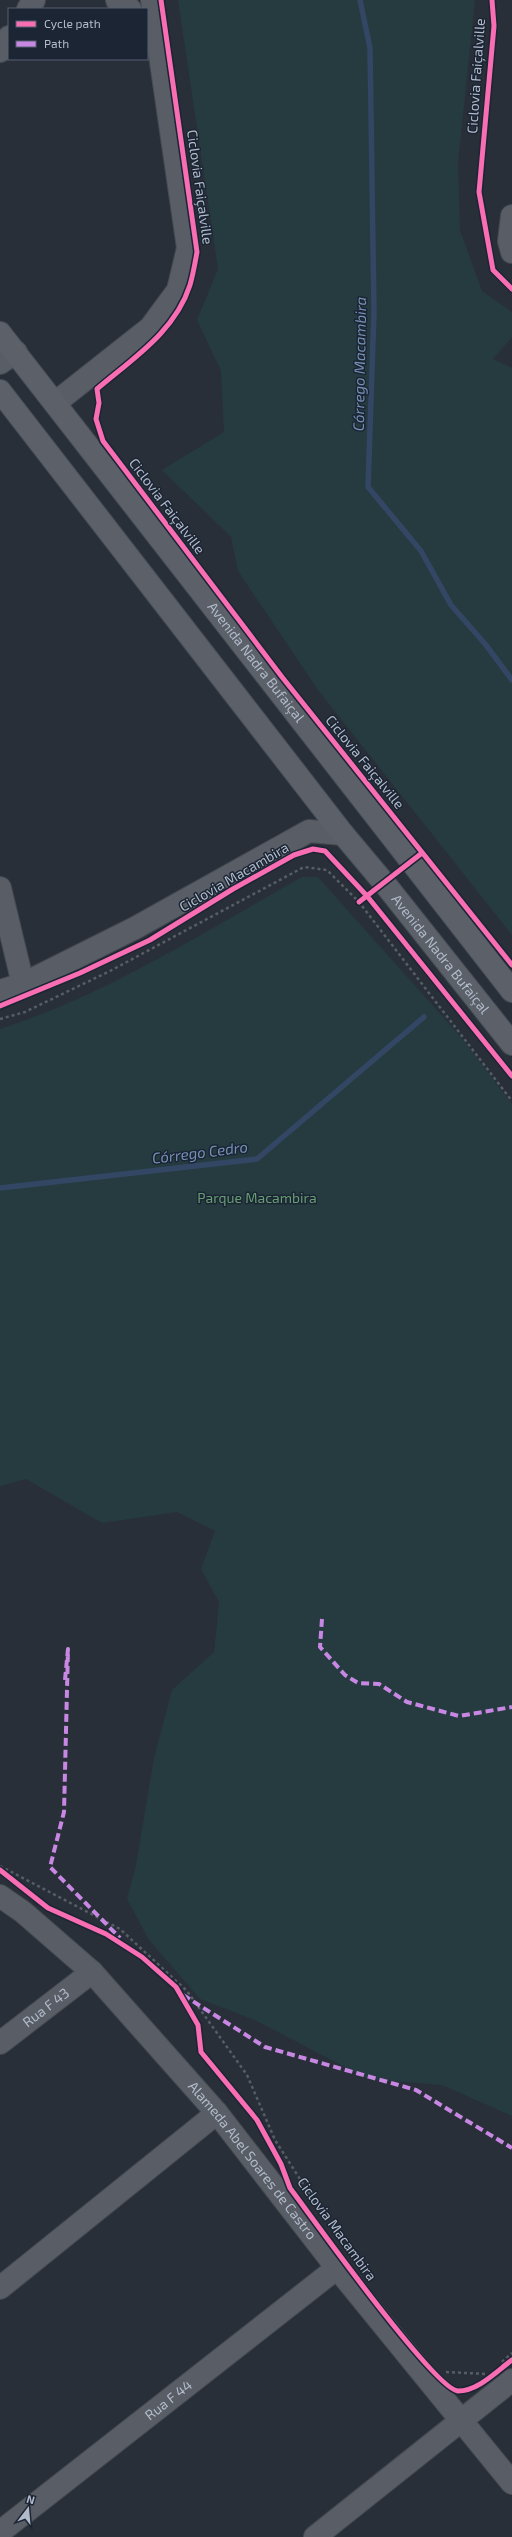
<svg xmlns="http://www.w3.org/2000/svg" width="512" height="2537" font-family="'Exo 2',sans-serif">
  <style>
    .green { fill: #253b40 }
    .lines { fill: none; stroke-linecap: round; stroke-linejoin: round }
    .stream { stroke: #334765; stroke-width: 5.5 }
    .minor-casing { stroke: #454a51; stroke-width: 24 }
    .major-casing { stroke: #464c55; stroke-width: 24 }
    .path { stroke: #565d64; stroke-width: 2.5; stroke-dasharray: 3 3; stroke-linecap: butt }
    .minor { stroke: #595e66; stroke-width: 22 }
    .major { stroke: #5b6069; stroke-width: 22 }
    .quiet { stroke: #c787e3; stroke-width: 4; stroke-dasharray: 8 4; stroke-linecap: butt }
    .cycleway-casing { stroke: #1b2534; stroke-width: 8 }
    .cycleway { stroke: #f96db3; stroke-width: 5 }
    .labels { text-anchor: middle; stroke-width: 3; stroke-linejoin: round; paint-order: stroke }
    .street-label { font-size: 14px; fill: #b2bbcb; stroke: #1b2534 }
    .park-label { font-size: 14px; fill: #679e73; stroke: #1b2534 }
    .water-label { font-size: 15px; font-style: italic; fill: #7691b5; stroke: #1b2534 }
  </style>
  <rect width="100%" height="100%" fill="#292f39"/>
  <!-- green -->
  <g class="green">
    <polygon points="178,0 475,0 458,163 460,230 482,291 512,312 512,337 493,359 512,368 512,935 318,690 238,571 231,537 162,470 224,432 221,371 197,320 218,269"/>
    <path d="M302 877H318L460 1036 512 1104V2116L442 2085 368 2079 255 2020 200 1999 149 1940 127 1899 136 1865 154 1758 172 1690 214 1652 219 1602 201 1569 215 1531 177 1512 102 1523 26 1479 0 1486V1029C108 994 204 932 302 877Z"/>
  </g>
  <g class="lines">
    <!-- stream -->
    <g class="stream">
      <polyline points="360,0 370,48 374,312 368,487 421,551 451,605 486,645 512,680"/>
      <polyline points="0,1188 257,1159 424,1017"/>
    </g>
    <defs>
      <g id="minor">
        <polyline points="117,0 130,9"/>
        <polyline points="28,9 34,0"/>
        <polyline points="0,51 9,37"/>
        <polyline points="512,216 509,241 512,252"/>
        <polyline points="0,363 16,352"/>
        <polyline points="55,403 150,328 178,290 188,248 152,0"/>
        <polyline points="0,888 23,984"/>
        <polyline points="0,991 23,984 135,928 309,831 343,834"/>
        <path id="s1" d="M0 1896 23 1912 92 1972 217 2113 337 2268 512 2483"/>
        <path id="s2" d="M0 2043 92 1972"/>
        <polyline points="0,2288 217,2113"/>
        <path id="s3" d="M0 2532 337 2268"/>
        <polyline points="315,2537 512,2380"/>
      </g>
      <g id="major">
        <path id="s4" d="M0 333 512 991"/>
        <path id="s5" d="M0 391 343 834 385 884 512 1044"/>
      </g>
    </defs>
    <!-- minor casing -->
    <use href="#minor" class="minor-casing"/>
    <!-- major casing -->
    <use href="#major" class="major-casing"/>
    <!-- path -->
    <g class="path">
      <polyline points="0,1019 25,1012 110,971 304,867 327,870 359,902 512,1101"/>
      <polyline points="0,1866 120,1929 187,1991 247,2075 275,2140 323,2215"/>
      <polyline points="502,2362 512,2353"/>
      <polyline points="446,2372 487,2374"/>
    </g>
    <!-- minor -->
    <use href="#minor" class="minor"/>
    <!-- major -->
    <use href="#major" class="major"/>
    <!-- quiet -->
    <g class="quiet">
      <polyline points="322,1619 320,1647 345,1675 358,1683 379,1684 407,1702 459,1716 512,1707"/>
      <polyline points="65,1680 68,1649 64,1812 50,1867 120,1938"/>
      <polyline points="183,1995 265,2047 416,2090 512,2148"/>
    </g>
    <defs>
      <g id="cycleway">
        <path d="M161 0 197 252C195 263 193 275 190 285 175 332 132 359 97 389L99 403 96 419 103 441 282 677 512 965"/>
        <polyline points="492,0 494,26 479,192 493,270 512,289"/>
        <polyline points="359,902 422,853"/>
        <polyline points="0,1006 80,973 150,940 233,889 294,855 313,849 325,851 367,896 512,1076"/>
        <path d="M0 1870 48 1908 106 1934 142 1957 176 1987 198 2025 201 2052 257 2120 281 2164 290 2188C310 2215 435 2390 458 2391 478 2391 497 2371 512 2360"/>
      </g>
    </defs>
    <!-- cycleway casing -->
    <use href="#cycleway" class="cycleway-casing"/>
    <!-- cycleway -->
    <use href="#cycleway" class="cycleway"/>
  </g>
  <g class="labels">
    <!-- street labels -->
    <g class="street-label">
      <text transform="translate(476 76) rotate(-86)" y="5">Ciclovia Faiçalville</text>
      <text transform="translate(200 187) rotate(82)" y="5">Ciclovia Faiçalville</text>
      <text transform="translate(167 506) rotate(53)" y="5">Ciclovia Faiçalville</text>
      <text dy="5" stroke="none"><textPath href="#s4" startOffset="417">Avenida Nadra Bufaiçal</textPath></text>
      <text transform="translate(365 762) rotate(51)" y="5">Ciclovia Faiçalville</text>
      <text transform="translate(234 877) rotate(-30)" y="5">Ciclovia Macambira</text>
      <text dy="5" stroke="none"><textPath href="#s5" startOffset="715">Avenida Nadra Bufaiçal</textPath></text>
      <text dy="5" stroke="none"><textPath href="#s2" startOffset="58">Rua F 43</textPath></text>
      <text dy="5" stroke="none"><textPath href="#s1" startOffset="367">Alameda Abel Soares de Castro</textPath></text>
      <text transform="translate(337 2229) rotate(54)" y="5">Ciclovia Macambira</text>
      <text dy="5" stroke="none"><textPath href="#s3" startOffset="214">Rua F 44</textPath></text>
    </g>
    <!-- park labels -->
    <g class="park-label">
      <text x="257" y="1203">Parque Macambira</text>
    </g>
    <!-- water labels -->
    <g class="water-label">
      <text transform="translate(360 364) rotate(-89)" y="5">Córrego Macambira</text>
      <text transform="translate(200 1153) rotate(-7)" y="5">Córrego Cedro</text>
    </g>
  </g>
  <!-- legend -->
  <rect x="8" y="8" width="140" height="52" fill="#1b2534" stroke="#576170"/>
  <rect x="16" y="21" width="20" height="6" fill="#f96db3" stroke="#576170"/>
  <text x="44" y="28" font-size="12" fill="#b2bbcb">Cycle path</text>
  <rect x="16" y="41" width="20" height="6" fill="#c787e3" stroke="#576170"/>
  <text x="44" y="48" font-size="12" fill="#b2bbcb">Path</text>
  <!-- north arrow -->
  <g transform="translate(28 2509) rotate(16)" stroke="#1b2534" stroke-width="3" paint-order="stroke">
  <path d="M0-3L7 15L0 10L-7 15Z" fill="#b2bbcb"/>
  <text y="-6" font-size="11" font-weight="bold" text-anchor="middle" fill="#b2bbcb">N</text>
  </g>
</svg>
